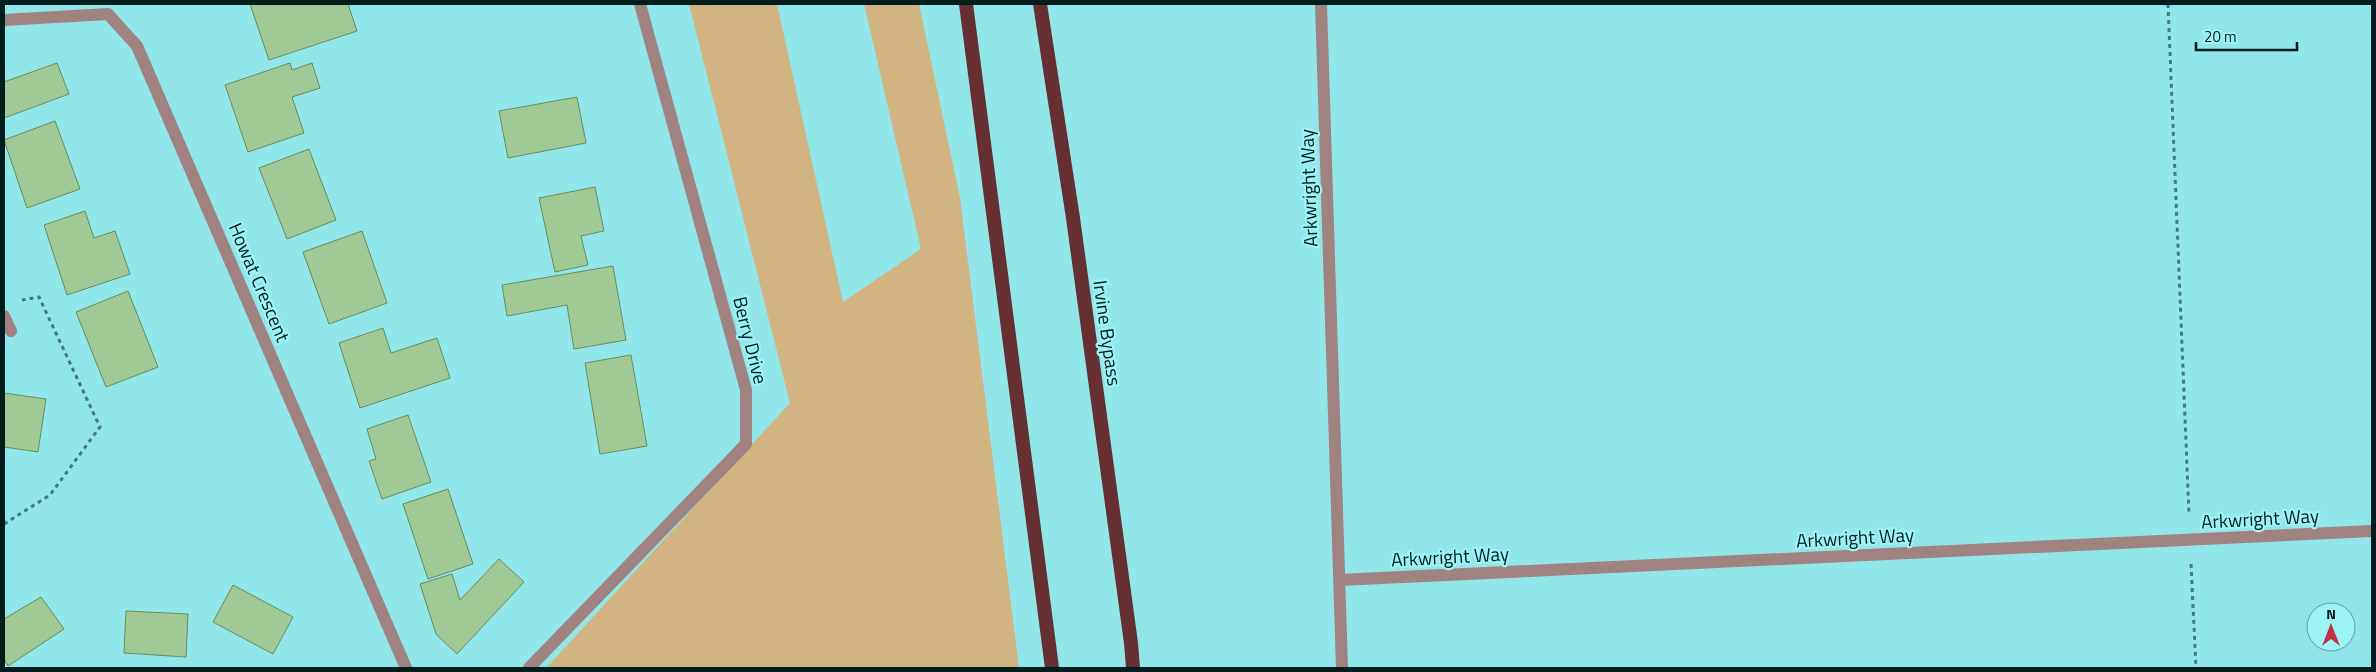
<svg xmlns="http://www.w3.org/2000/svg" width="2376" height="672" viewBox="0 0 2376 672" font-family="'Titillium Web',sans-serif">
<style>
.green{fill:#d2b382}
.building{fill:#a0c995;stroke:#668c5c}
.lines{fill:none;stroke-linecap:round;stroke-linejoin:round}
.path{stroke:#44797c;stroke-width:3;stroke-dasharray:4 4;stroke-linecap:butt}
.minor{stroke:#a08281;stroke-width:12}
.trunk{stroke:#663032;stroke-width:14}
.labels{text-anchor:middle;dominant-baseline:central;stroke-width:4.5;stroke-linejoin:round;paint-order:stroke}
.street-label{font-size:19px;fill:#021d1e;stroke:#9ef3f7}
</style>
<rect width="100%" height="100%" fill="#91e6ea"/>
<path class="green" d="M689 4H777L843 302 921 249 864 4H919L960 198 1019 668H546L790 403Z"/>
<path class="building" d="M250 4H348L357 31 269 60Z
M57 63 69 94 4 118V82Z
M290 63 292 70 312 63 320 88 292 97 304 133 248 152 225 85Z
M577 97 586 143 508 158 499 111Z
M55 121 80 189 27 208 4 140Z
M309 149 336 220 287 239 259 168Z
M595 187 604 231 581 236 588 265 555 272 539 198Z
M85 211 94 238 115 231 130 274 67 295 44 225Z
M362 231 387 303 329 324 303 252Z
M613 266 626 340 574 349 567 305 507 316 502 285Z
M128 291 158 367 106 387 76 312Z
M383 328 391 353 437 338 450 378 360 408 339 343Z
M631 355 647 446 600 454 585 363Z
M4 393 46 399 38 452 4 447Z
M408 415 431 482 382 499 369 461 376 459 367 429Z
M448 489 473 564 428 579 403 504Z
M499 559 524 582 457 654 436 634 420 584 452 574 460 600Z
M233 585 293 617 273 654 213 622Z
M41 597 64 629 8 666 4 659V619Z
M126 611 188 614 186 657 124 653Z"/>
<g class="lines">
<path class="path" d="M2168 4 2189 515
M4 524 50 495 100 427 39 297 22 300
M2191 564 2196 668"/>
<path class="minor" d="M1321 4 1342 668
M4 20 108 14 137 46 406 668
M4 316 11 331
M1339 580 2372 531
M529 668 746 444V390L640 4"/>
<path class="trunk" d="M966 4 1052 668
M1040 4 1073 218 1131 643 1133 668"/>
</g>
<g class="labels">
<g class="street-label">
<text transform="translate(1308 188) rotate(-92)">Arkwright Way</text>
<text transform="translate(260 282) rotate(67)">Howat Crescent</text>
<text transform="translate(1108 333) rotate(82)">Irvine Bypass</text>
<text transform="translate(751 340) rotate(76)">Berry Drive</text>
<text transform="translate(2260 518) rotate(-3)">Arkwright Way</text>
<text transform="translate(1855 537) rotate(-3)">Arkwright Way</text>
<text transform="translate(1450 556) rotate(-3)">Arkwright Way</text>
</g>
</g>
<rect width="2376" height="672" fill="none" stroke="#021d1e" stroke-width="10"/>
<g transform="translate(2331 627)"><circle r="24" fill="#9ef3f7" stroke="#609da0"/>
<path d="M0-4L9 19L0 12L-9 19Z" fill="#c03042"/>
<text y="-8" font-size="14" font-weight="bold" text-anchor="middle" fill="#021d1e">N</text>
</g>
<path d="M2196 42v8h101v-8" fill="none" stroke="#021d1e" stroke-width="2.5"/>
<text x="2204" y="42" font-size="15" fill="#021d1e" stroke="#9ef3f7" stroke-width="4" paint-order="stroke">20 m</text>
</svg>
